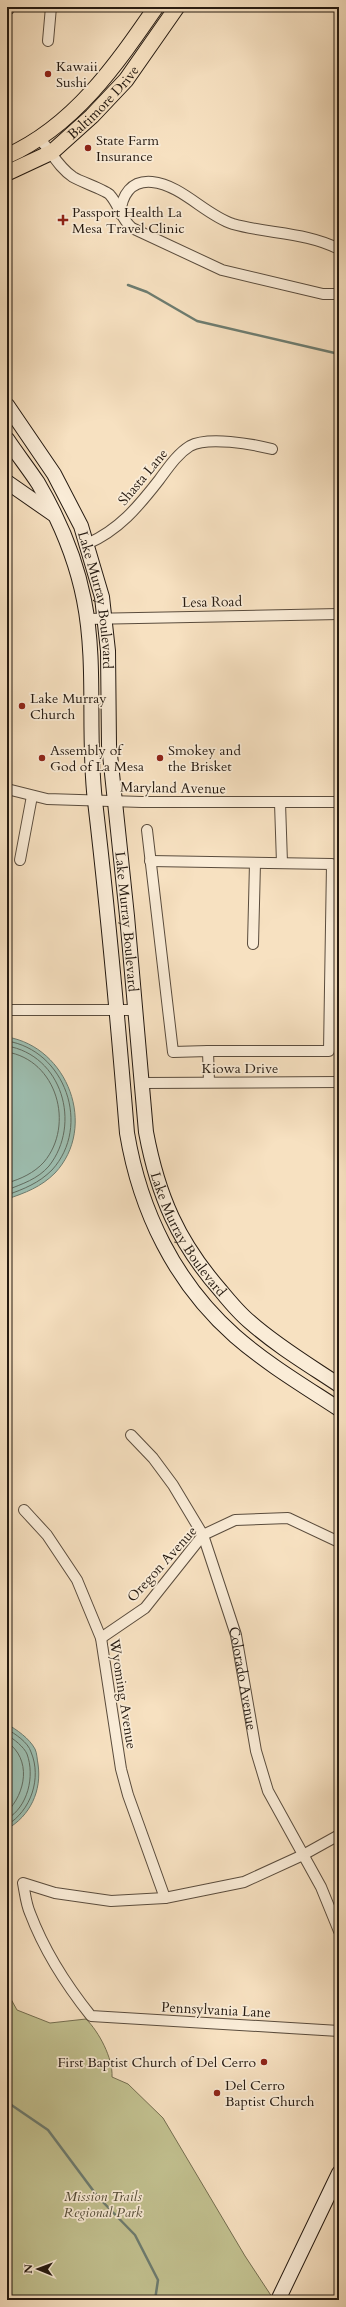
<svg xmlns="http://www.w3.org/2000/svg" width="346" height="2307" viewBox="0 0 346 2307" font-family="Cardo,serif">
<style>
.green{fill:#c2c190;stroke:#746e50}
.water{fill:#9dbeb0;stroke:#6d7c70}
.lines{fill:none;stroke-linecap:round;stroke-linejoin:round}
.shore{stroke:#616c60;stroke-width:1}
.stream{stroke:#6d7c70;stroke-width:2.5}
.street-casing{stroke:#5a4c3d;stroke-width:12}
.secondary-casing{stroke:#251a11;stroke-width:16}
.primary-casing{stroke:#251a11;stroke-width:17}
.street{stroke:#faecd7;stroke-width:10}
.secondary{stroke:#faecd7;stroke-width:14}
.primary{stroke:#f7e1c1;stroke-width:15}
.poi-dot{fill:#8f2418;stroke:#faecd7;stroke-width:1.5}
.labels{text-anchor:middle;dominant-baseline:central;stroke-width:3.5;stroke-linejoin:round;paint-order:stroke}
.poi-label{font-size:14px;fill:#251a11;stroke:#faecd7;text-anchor:start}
.street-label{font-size:14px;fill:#251a11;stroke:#faecd7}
.park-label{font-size:14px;font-style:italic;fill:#544c37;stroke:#faecd7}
</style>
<rect width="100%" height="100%" fill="#f7e1c1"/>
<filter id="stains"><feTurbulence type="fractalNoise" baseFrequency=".005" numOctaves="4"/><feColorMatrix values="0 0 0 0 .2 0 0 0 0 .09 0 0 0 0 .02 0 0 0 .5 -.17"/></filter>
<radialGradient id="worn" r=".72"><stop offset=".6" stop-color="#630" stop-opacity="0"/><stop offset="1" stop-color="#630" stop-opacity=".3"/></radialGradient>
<path class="green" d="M7 1992 17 2010 50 2023 86 2019C99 2032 113 2058 112 2077L128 2084 163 2118 245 2256 274 2300H7Z"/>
<path class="water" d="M7 1037C68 1047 98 1127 55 1173 41 1187 25 1193 7 1199Z
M7 1724C17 1730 29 1738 35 1749 37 1753 37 1759 38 1764 42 1791 30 1816 7 1829Z"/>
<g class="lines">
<path class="shore" d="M7 1041C65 1050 92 1126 52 1170 39 1183 24 1189 7 1195
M7 1046C62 1055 82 1124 49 1166 38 1179 22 1184 7 1190
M7 1052C57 1060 75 1125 44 1162 34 1173 21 1179 7 1183
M7 1729C15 1734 28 1742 31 1752 42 1778 31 1811 7 1825
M7 1735C14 1739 24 1747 27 1754 35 1776 28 1807 7 1819
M7 1742C32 1759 26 1793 7 1812"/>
<path class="stream" d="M128 285 147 292 197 321 339 354
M7 2102 48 2130 98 2197 135 2235 158 2280 155 2300"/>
<defs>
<g id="street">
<path d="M7 9H9"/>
<path d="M48 41 51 7"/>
<path d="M39 138C51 151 58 167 73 177 81 182 106 190 110 195 119 205 121 219 132 228L222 270 323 294H339"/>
<path d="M120 214C122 195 131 180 152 182 182 185 205 215 233 224 268 234 306 232 339 249"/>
<path d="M87 544C119 530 138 507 159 480 168 468 177 454 190 446 208 436 252 444 272 449"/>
<path d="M86 619 339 614"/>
<path d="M7 789 47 799 142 802H339"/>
<path d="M280 803 282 863"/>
<path d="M147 830 173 1052 208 1051 209 1082"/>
<path d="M20 860 32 796"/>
<path d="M150 861 332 864 329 1051H208"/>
<path d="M253 944 255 863"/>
<path d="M7 1010H136"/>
<path d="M142 1083 339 1082"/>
<path id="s1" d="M131 1435 153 1458 173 1485 203 1535 236 1635 256 1751 268 1791 321 1887 339 1931"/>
<path d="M24 1510 47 1535 77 1580 101 1638 121 1769 128 1795 165 1898"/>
<path d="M101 1638 145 1608 203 1535 235 1520 288 1518 339 1542"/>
<path d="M339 1835 303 1855 244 1882 165 1898 111 1901 55 1893 23 1883C25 1893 26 1904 30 1913 44 1950 67 1986 91 2016L339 2031"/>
</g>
<g id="secondary">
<path id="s2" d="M7 405 54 474 81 526 102 597 108 651 109 745 127 916 146 1132C158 1196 178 1242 221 1291 230 1302 239 1313 250 1322 277 1346 309 1365 339 1385"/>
<path d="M7 439C17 454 28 468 38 483 59 519 76 559 84 600 97 665 87 734 95 801 108 911 118 1022 127 1133 140 1211 175 1283 235 1336 267 1364 304 1386 339 1409"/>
<path d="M7 482 53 514"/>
<path d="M280 2300 279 2298 339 2173"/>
</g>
<g id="primary">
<path d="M7 156C74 126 116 65 156 7"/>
<path id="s3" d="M7 173 52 152 92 116 126 80 177 7"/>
</g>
</defs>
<use href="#street" class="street-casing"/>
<use href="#secondary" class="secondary-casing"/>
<use href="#primary" class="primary-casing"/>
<use href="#street" class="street"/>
<use href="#secondary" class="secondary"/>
<use href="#primary" class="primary"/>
</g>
<g class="poi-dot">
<circle cx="48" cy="74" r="4"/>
<circle cx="88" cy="148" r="4"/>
<path d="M61 214h4v4h4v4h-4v4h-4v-4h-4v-4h4z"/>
<circle cx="22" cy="706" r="4"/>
<circle cx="42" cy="758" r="4"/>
<circle cx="160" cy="758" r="4"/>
<circle cx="264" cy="2062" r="4"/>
<circle cx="217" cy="2093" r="4"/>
</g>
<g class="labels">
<g class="poi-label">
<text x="56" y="66">Kawaii<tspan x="56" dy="16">Sushi</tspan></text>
<text x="96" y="140">State Farm<tspan x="96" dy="16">Insurance</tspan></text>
<text x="72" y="212">Passport Health La<tspan x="72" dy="16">Mesa Travel Clinic</tspan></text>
<text x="30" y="698">Lake Murray<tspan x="30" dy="16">Church</tspan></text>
<text x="50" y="750">Assembly of<tspan x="50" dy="16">God of La Mesa</tspan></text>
<text x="168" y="750">Smokey and<tspan x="168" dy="16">the Brisket</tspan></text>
<text x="256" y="2062" text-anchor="end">First Baptist Church of Del Cerro</text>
<text x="225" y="2085">Del Cerro<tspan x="225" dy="16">Baptist Church</tspan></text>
</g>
<g class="street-label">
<text stroke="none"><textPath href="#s3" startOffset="121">Baltimore Drive</textPath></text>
<text transform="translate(143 477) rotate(-50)">Shasta Lane</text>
<text stroke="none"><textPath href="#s2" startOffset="218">Lake Murray Boulevard</textPath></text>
<text transform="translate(212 602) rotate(-1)">Lesa Road</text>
<text transform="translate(173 788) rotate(1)">Maryland Avenue</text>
<text stroke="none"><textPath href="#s2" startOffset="542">Lake Murray Boulevard</textPath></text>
<text x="240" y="1068">Kiowa Drive</text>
<text stroke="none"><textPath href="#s2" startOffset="865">Lake Murray Boulevard</textPath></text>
<text transform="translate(162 1564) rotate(-48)">Oregon Avenue</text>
<text stroke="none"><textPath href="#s1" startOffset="273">Colorado Avenue</textPath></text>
<text transform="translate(123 1694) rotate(81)">Wyoming Avenue</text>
<text transform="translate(216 2010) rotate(3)">Pennsylvania Lane</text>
</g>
<g class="park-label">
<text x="103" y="2196">Mission Trails<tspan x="103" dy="16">Regional Park</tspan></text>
</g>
</g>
<rect width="346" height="2307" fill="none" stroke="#f7e1c1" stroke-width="24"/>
<rect x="8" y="8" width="330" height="2291" fill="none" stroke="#251a11" stroke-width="2"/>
<rect x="12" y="12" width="322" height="2283" fill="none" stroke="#251a11"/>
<g transform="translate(38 2269) rotate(271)" stroke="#faecd7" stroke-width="3" paint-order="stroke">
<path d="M0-3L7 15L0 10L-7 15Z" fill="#251a11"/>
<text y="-6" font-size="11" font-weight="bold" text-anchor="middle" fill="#251a11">N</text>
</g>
<rect width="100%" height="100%" filter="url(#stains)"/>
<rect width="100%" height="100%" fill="url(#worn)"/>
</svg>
